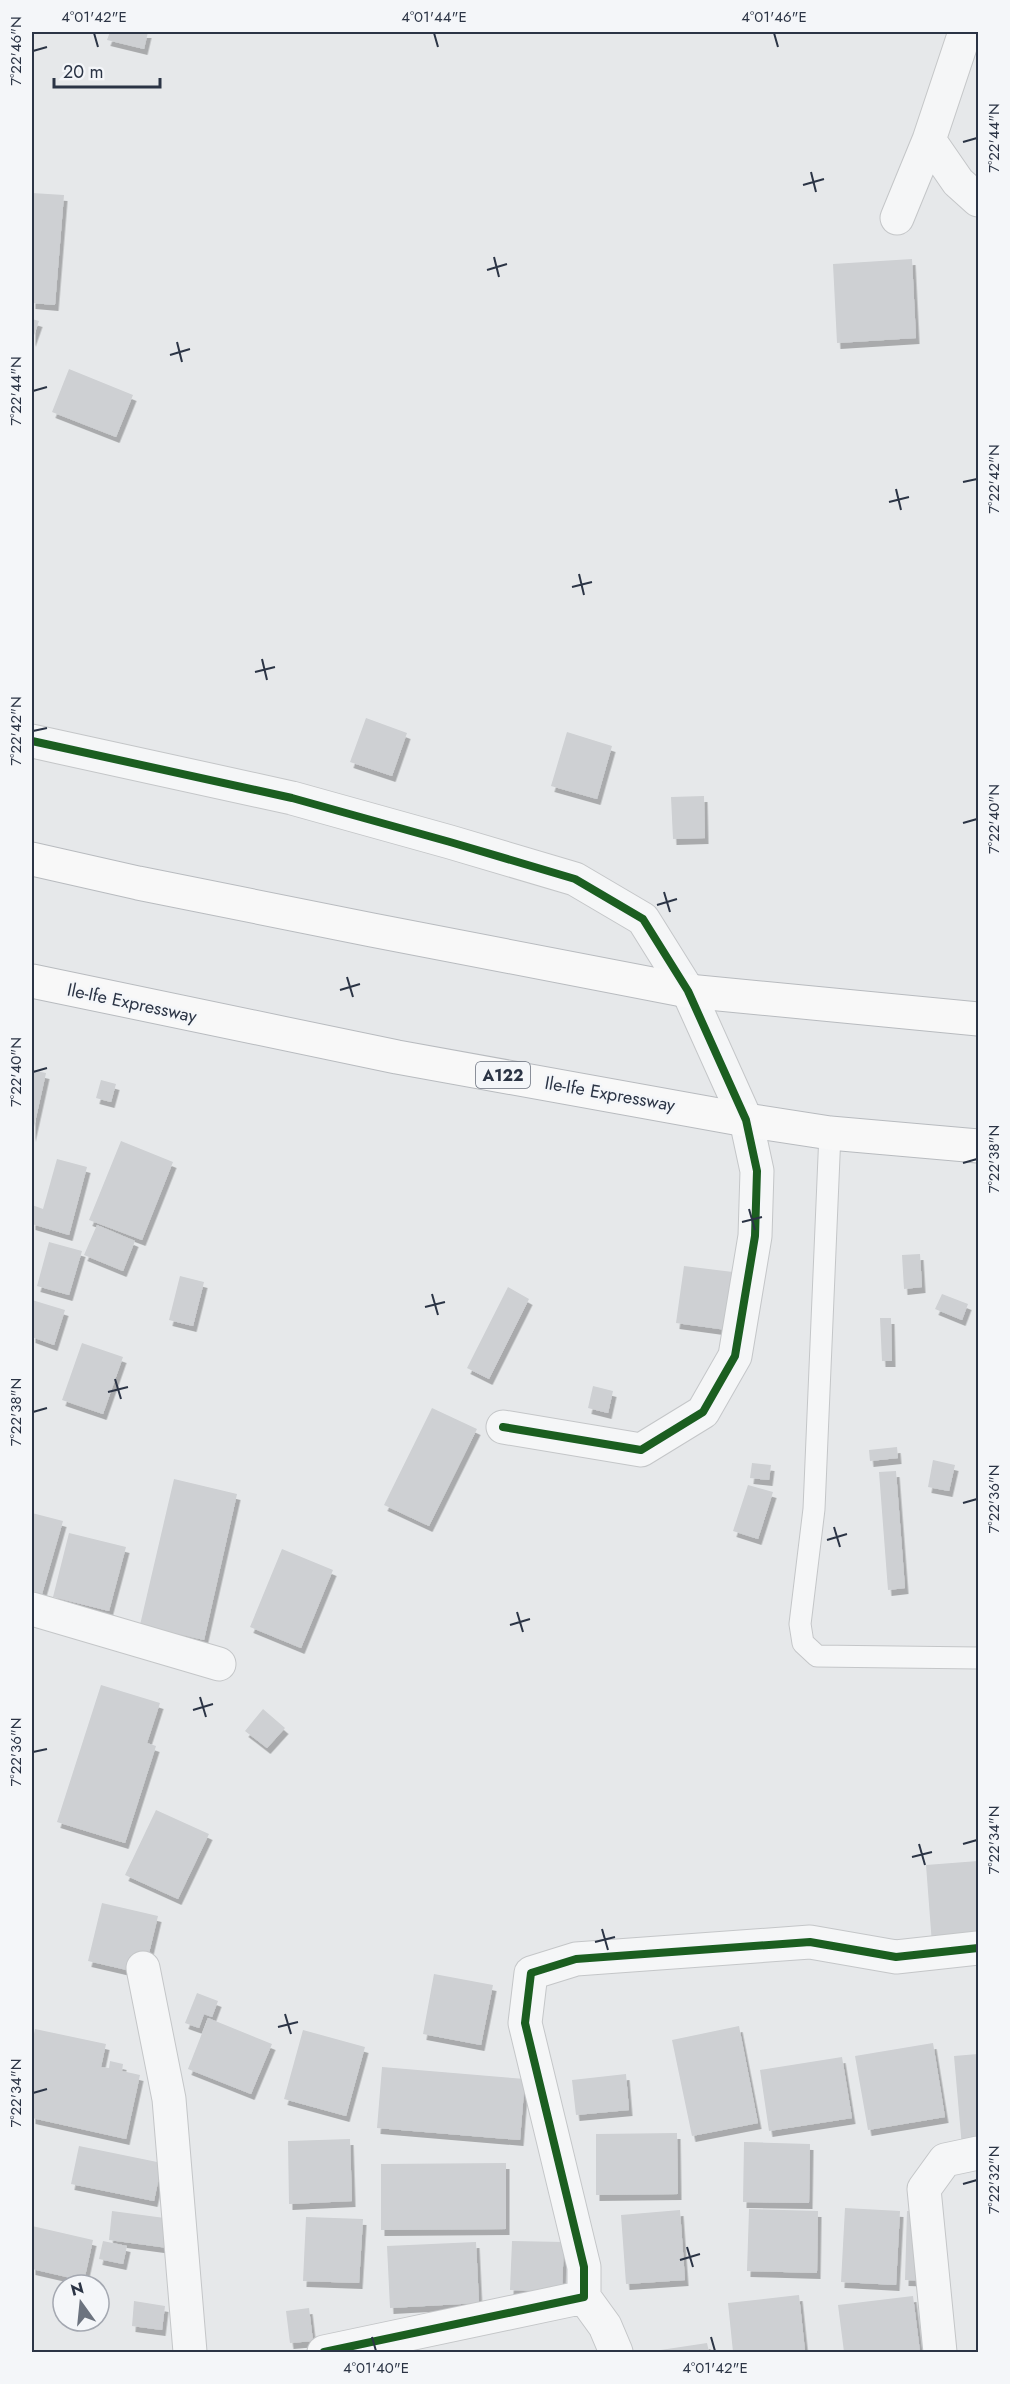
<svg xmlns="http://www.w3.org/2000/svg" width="1010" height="2384" viewBox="0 0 1010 2384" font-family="Jost,sans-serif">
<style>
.building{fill:#ced0d3;filter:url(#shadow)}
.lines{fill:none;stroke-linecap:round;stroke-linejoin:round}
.service-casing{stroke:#c4c6c8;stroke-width:23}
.minor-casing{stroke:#c4c6c8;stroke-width:35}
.trunk-casing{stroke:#b8bbbf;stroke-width:35}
.service{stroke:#f5f6f7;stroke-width:21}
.minor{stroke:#f5f6f7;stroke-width:33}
.trunk{stroke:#f8f8f8;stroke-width:33}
.cycleway-casing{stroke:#f4f6f9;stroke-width:11}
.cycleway{stroke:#1b5e20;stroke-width:8}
.ticks{fill:none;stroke:#2b3445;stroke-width:2}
.labels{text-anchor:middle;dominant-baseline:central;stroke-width:5;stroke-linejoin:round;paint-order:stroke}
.shield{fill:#f4f6f9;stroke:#676e7b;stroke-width:1.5}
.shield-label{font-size:16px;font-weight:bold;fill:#2b3445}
.street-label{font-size:18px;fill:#2b3445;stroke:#f4f6f9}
.neatline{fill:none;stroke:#2b3445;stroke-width:2}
.ticks-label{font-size:15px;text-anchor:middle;fill:#2b3445}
</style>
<defs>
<filter id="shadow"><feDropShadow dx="3.5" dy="6" stdDeviation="0" flood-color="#0004"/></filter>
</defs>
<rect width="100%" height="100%" fill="#e6e8ea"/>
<path class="building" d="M110 32H148L144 49 107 40Z
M32 193 64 195 55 305 32 303Z
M912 259 916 338 837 343 833 264Z
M32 319 39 321 32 341Z
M69 369 133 395 116 437 52 412Z
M366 718 407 733 392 776 350 762Z
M567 732 612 746 597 799 551 786Z
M704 796 705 838 673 839 671 797Z
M32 1070 46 1073 32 1136Z
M101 1080 116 1084 111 1102 96 1098Z
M121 1141 173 1162 142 1240 89 1220Z
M57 1159 87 1167 69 1235 32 1224V1205L43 1209Z
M97 1225 135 1241 123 1271 84 1255Z
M49 1242 82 1251 69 1295 37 1286Z
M920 1254 922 1287 904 1289 902 1255Z
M684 1266 741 1273 734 1331 676 1323Z
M180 1276 204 1282 193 1326 169 1320Z
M508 1287 529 1299 489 1379 467 1368Z
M942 1294 968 1304 962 1320 935 1309Z
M32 1300 65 1310 54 1345 32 1337Z
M880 1318H891L892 1361H882Z
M82 1343 123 1357 103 1414 62 1400Z
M593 1386 613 1391 608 1413 588 1408Z
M432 1408 477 1429 429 1526 384 1505Z
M897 1447 898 1458 870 1461 869 1450Z
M933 1460 955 1465 949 1491 928 1487Z
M752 1463 771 1465 769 1480 750 1478Z
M896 1471 905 1588 888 1590 879 1472Z
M174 1479 237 1494 204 1640 140 1625Z
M748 1485 773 1492 758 1539 733 1531Z
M32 1513 63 1521 42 1594 32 1591Z
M69 1533 126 1547 109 1611 53 1597Z
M282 1549 333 1570 301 1648 250 1627Z
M101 1685 160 1703 147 1743 156 1746 125 1843 57 1822Z
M263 1709 285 1728 267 1748 245 1731Z
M156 1810 209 1834 178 1899 125 1875Z
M978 1861V1940L932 1944 926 1865Z
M102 1903 158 1916 144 1974 88 1961Z
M434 1974 493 1985 481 2045 423 2034Z
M197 1993 218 2001 212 2017 204 2014 199 2028 185 2023Z
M208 2018 272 2044 251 2094 188 2069Z
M739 2026 758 2123 692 2136 672 2040Z
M35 2029 106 2044 101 2067 109 2068 110 2061 123 2064 122 2071 140 2075 126 2139 32 2118V2044Z
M303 2030 365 2047 346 2116 284 2099Z
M933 2043 945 2117 868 2130 855 2056Z
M978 2054V2146L962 2147 954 2056Z
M842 2057 852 2118 769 2131 760 2070Z
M382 2067 525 2079 520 2140 377 2128Z
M626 2074 629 2110 576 2115 572 2080Z
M677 2133 678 2194 596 2195V2134Z
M350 2139 352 2201 289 2204 288 2141Z
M744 2142 810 2144 809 2203 743 2202Z
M79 2146 162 2163 154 2201 71 2184Z
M506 2163V2229L381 2230V2164Z
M845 2208 900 2211 896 2285 841 2282Z
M749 2209 818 2211 817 2273 747 2271Z
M680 2210 685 2280 626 2284 621 2215Z
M112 2211 172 2219 168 2248 109 2240Z
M907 2211 936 2212 934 2281 905 2280Z
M306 2217 363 2219 359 2283 303 2281Z
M32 2226 93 2240 84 2281 32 2269Z
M103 2241 127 2246 123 2264 99 2259Z
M512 2241 564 2242 562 2292 510 2290Z
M476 2242 479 2303 390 2308 387 2246Z
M799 2295 805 2351 733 2352 728 2303Z
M913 2296 920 2352H844L838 2305Z
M134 2301 165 2306 162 2330 132 2326Z
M309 2308 313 2341 290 2343 286 2311Z
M707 2343 709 2352H655L654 2351Z"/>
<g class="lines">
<defs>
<path id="service" d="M830 1133 814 1509 800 1624 803 1643 817 1656 978 1658"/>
<path id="minor" d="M929 140 958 182 978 200
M897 218 929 140 965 32
M32 741 292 798 450 842 575 879 643 919 688 991 746 1120 757 1171 755 1236 735 1356 703 1412 641 1450 503 1427
M32 1609 219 1664
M143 1968 169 2099 190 2352
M584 2297 605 2326 616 2352
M324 2352 584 2297V2267L525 2023 531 1973 576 1959 810 1942 896 1957 978 1948
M940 2352 924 2189 945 2160 978 2153"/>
<path id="trunk" d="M32 859 138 883 372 930 688 991 978 1019
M32 981 397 1057 746 1120 830 1133 978 1146"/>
</defs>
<use href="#service" class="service-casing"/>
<use href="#minor" class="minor-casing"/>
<use href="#trunk" class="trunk-casing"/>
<use href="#service" class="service"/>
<use href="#minor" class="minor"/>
<use href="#trunk" class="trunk"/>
<defs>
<path id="cycleway" d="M32 741 292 798 450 842 575 879 643 919 688 991 746 1120 757 1171 755 1236 735 1356 703 1412 641 1450 503 1427
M324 2352 584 2297V2267L525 2023 531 1973 576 1959 810 1942 896 1957 978 1948"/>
</defs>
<use href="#cycleway" class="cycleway-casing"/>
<use href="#cycleway" class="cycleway"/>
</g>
<path class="ticks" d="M94 33 98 47M434 33 438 47M774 33 778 47M33 51 47 47M963 142 977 138M811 172 816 192M803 185 824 179M494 257 499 277M487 270 507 264M177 342 182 362M170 355 190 349M33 391 47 387M963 482 977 479M896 489 901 510M889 502 909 497M579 574 584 595M572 587 592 582M262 659 267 680M255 672 275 667M33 731 47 728M963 823 977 819M664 892 670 912M657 905 677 899M347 977 353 997M340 990 360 984M33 1072 47 1068M963 1163 977 1159M749 1209 755 1230M742 1222 762 1217M432 1294 438 1315M425 1307 445 1302M115 1379 121 1399M108 1392 128 1387M33 1412 47 1408M963 1503 977 1499M834 1527 840 1547M827 1540 847 1534M517 1612 523 1632M510 1625 530 1619M200 1697 206 1717M193 1710 213 1704M33 1752 47 1749M919 1844 925 1865M963 1844 977 1840M912 1857 932 1852M602 1929 608 1950M595 1942 615 1937M285 2014 291 2034M278 2027 298 2022M33 2093 47 2089M963 2184 977 2180M687 2247 693 2267M680 2260 700 2254M372 2337 376 2351M711 2337 715 2351"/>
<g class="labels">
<rect class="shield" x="476" y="1062" width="54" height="26" rx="4.5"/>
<g class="shield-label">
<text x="503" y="1075">A122</text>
</g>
<g class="street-label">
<text transform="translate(132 1003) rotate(12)">Ile-Ife Expressway</text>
<text transform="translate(610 1094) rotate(10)">Ile-Ife Expressway</text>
</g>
</g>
<rect width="1010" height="2384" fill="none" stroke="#f4f6f9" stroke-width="66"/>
<g transform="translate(81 2303) rotate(345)"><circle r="28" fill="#f4f6f9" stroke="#a4a8b1" stroke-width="1.5"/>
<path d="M0-4.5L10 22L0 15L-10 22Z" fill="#6c737f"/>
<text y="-9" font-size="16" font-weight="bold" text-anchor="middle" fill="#2b3445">N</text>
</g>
<path d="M54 78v9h106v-9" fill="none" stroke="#2b3445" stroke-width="3"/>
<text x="63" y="78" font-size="18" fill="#2b3445" stroke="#f4f6f9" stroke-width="4.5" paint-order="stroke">20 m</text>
<rect x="33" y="33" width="944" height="2318" class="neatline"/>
<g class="ticks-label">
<text x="94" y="22">4°01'42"E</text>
<text x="434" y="22">4°01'44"E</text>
<text x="774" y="22">4°01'46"E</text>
<text transform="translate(16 51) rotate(-90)" y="5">7°22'46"N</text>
<text transform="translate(994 138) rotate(-90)" y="5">7°22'44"N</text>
<text transform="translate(16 391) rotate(-90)" y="5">7°22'44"N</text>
<text transform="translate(994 479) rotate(-90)" y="5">7°22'42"N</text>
<text transform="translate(16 731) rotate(-90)" y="5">7°22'42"N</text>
<text transform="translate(994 819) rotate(-90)" y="5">7°22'40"N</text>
<text transform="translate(16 1072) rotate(-90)" y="5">7°22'40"N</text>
<text transform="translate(994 1159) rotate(-90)" y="5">7°22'38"N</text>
<text transform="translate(16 1412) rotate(-90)" y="5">7°22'38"N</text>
<text transform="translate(994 1499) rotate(-90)" y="5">7°22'36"N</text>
<text transform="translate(16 1752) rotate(-90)" y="5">7°22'36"N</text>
<text transform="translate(994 1840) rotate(-90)" y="5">7°22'34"N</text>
<text transform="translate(16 2093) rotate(-90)" y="5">7°22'34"N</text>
<text transform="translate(994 2180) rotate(-90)" y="5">7°22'32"N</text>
<text x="376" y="2373">4°01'40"E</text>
<text x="715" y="2373">4°01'42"E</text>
</g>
</svg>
